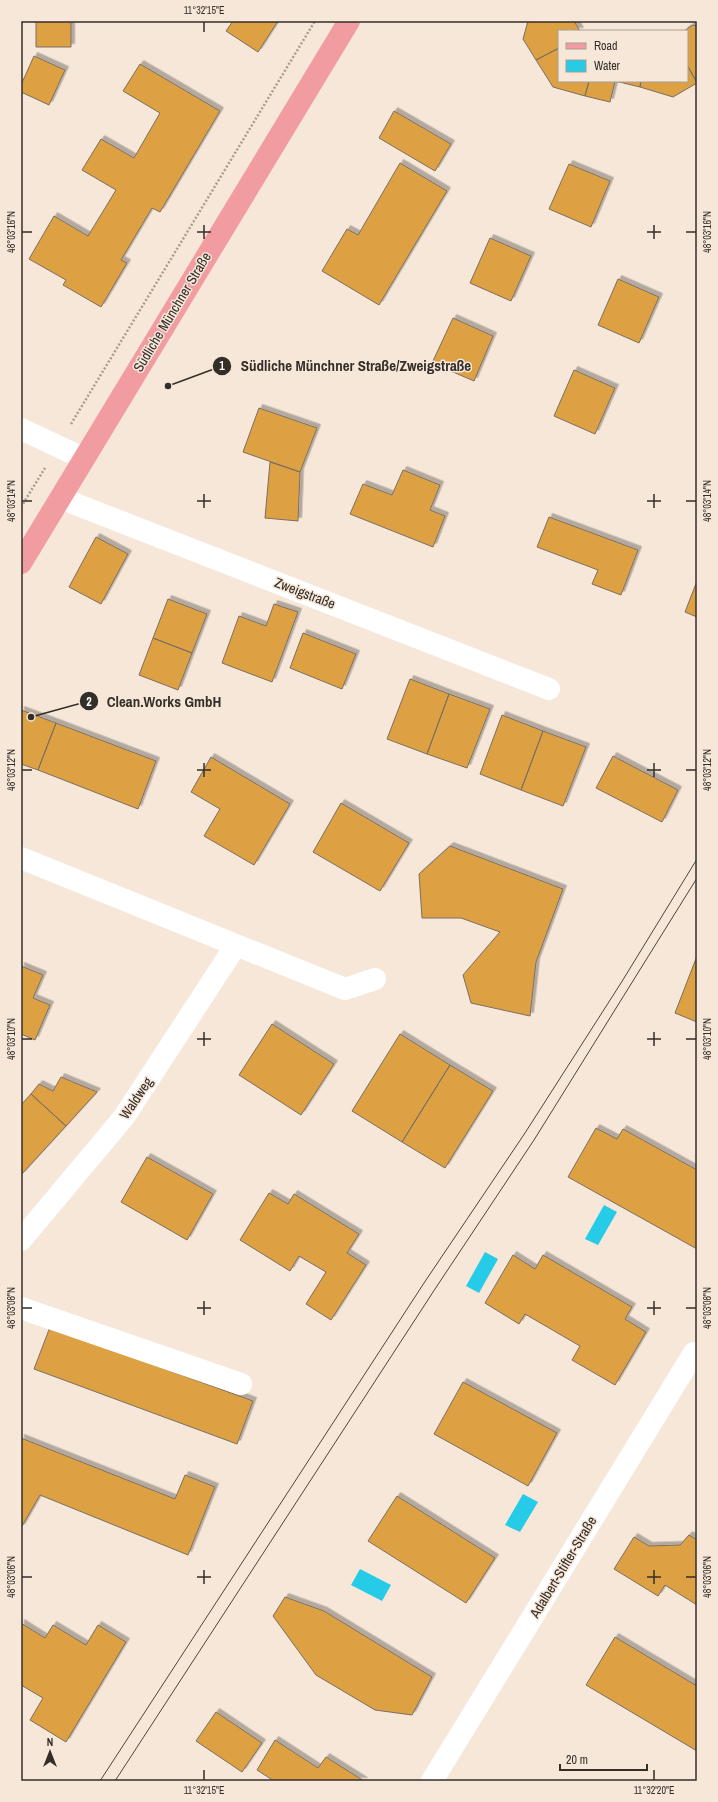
<svg xmlns="http://www.w3.org/2000/svg" width="718" height="1802" viewBox="0 0 718 1802" font-family="'Archivo Narrow',sans-serif">
<style>
.water{fill:#26cbe7}
.building{fill:#dda043;stroke:#7a6f61;filter:url(#shadow)}
.lines{fill:none;stroke-linecap:round;stroke-linejoin:round}
.path{stroke:#a89c92;stroke-width:2.5;stroke-dasharray:2 2;stroke-linecap:butt}
.minor{stroke:#fff;stroke-width:22}
.major{stroke:#f19ca0;stroke-width:22}
.tram{stroke:#4c453f;stroke-width:1}
.ticks{fill:none;stroke:#342e29;stroke-width:1.5}
.labels{text-anchor:middle;dominant-baseline:central;stroke-width:3;stroke-linejoin:round;paint-order:stroke}
.street-label{font-size:14px;fill:#342e29;stroke:#f6e7d9}
.leader{fill:none;stroke:#342e29;stroke-width:1.5}
.callout-dot{fill:#342e29;stroke:#f6e7d9;stroke-width:1.5}
.mark-label{font-size:12px;text-anchor:middle;font-weight:bold;fill:#fff}
.callout-label{font-size:15px;text-anchor:middle;font-weight:bold;fill:#342e29;stroke:#f6e7d9;stroke-width:3;stroke-linejoin:round;paint-order:stroke}
.neatline{fill:none;stroke:#342e29;stroke-width:1.5}
.ticks-label{font-size:10px;text-anchor:middle;fill:#342e29}
</style>
<defs>
<filter id="shadow"><feDropShadow dx="3.5" dy="-3.5" stdDeviation="0" flood-color="#0004"/></filter>
</defs>
<rect width="100%" height="100%" fill="#f6e7d9"/>
<path class="water" d="M604 1205 617 1212 598 1245 585 1239Z
M485 1252 498 1259 479 1293 466 1286Z
M523 1494 538 1502 520 1532 505 1525Z
M360 1569 391 1585 382 1601 351 1585Z"/>
<path class="building" d="M36 21H71V47H36Z
M233 21H278L258 52 226 31Z
M528 21H574L580 31H559V48L536 60 523 39Z
M693 25 697 26V82L687 65V31H684Z
M559 48V81H589L585 96 553 87 536 60Z
M34 56 65 70 49 105 21 92V85Z
M140 64 220 111 160 212 152 208 121 260 127 263 101 307 63 285 66 280 29 259 54 216 88 236 116 190 82 170 101 139 134 158 160 113 123 91Z
M687 65 697 83 673 97 640 87 641 81H687Z
M589 81H615L610 102 585 96Z
M615 81H641L640 87Z
M394 111 451 144 435 171 379 138Z
M400 163 447 191 379 305 322 271 347 229 358 235Z
M569 164 610 181 591 227 549 209Z
M490 238 531 256 511 301 470 283Z
M618 279 659 297 639 343 598 325Z
M453 318 493 336 474 381 432 363Z
M574 370 615 388 595 434 554 416Z
M259 408 317 428 300 472 243 452Z
M270 462 300 472 298 521 265 518Z
M403 470 440 485 430 510 445 516 433 547 350 514 363 484 392 495Z
M549 517 638 550 621 595 592 584 598 570 537 547Z
M96 537 128 554 101 604 69 587Z
M697 581V617L685 612Z
M168 599 207 614 192 653 153 638Z
M274 604 298 612 272 682 222 663 239 616 266 626Z
M303 633 356 654 342 689 290 668Z
M153 638 192 653 178 690 139 675Z
M410 679 449 694 427 754 387 739Z
M449 694 490 709 467 768 427 754Z
M21 710 56 723 38 770 21 764Z
M502 715 543 731 521 790 480 774Z
M56 723 156 761 138 809 38 770Z
M543 731 586 747 563 806 521 790Z
M613 756 678 790 662 822 596 788Z
M211 757 290 804 254 865 204 836 220 809 191 792Z
M341 803 409 843 380 891 313 852Z
M450 846 563 889 536 962 530 1016 471 1003 463 975 500 932 461 918H422L419 874Z
M697 956V1022L675 1013Z
M21 966 43 975 33 998 50 1005 35 1040 21 1034Z
M272 1024 334 1064 301 1115 239 1075Z
M400 1034 450 1065 402 1142 352 1111Z
M450 1065 493 1091 445 1168 402 1142Z
M61 1077 97 1092 66 1126 31 1094 39 1084 53 1091Z
M31 1094 66 1126 21 1175V1105Z
M596 1128 617 1139 623 1129 697 1170V1249L568 1177Z
M147 1157 213 1194 187 1240 121 1202Z
M269 1193 288 1204 294 1194 359 1234 347 1253 366 1265 331 1320 306 1304 326 1272 299 1256 290 1271 240 1240Z
M513 1255 535 1269 543 1255 632 1307 625 1319 646 1332 615 1385 572 1360 580 1346 525 1314 519 1324 485 1303Z
M50 1327 253 1401 237 1444 34 1369Z
M463 1382 557 1433 528 1486 434 1434Z
M21 1438 175 1499 185 1475 215 1487 188 1555 40 1495 21 1528Z
M397 1496 495 1558 466 1603 368 1541Z
M689 1535 697 1540V1605L665 1585 658 1596 614 1569 634 1537 649 1546 680 1545Z
M285 1597 324 1611 432 1677 412 1715 375 1710 316 1675 273 1616Z
M21 1623 45 1638 53 1625 86 1645 98 1625 126 1642 66 1742 30 1720 43 1698 21 1685Z
M615 1637 697 1686V1751L586 1685Z
M216 1712 262 1743 242 1772 196 1741Z
M275 1740 318 1768 326 1757 364 1781H274L257 1770Z"/>
<g class="lines">
<path class="path" d="M71 424 315 21
M21 507 45 468"/>
<path class="minor" d="M21 429 83 458
M60 498 549 689
M21 858 345 989 375 979
M21 1240 124 1117 236 945
M21 1308 241 1384
M432 1781 694 1353"/>
<path class="major" d="M21 563 349 21"/>
<path class="tram" d="M100 1781 424 1283 525 1133 621 983 697 859
M115 1781 435 1289 534 1140 697 878"/>
</g>
<path class="ticks" d="M204 22V32M204 225V239M654 225V239M22 232H32M197 232H211M647 232H661M686 232H696M204 494V508M654 494V508M22 501H32M197 501H211M647 501H661M686 501H696M204 763V777M654 763V777M22 770H32M197 770H211M647 770H661M686 770H696M204 1032V1046M654 1032V1046M22 1039H32M197 1039H211M647 1039H661M686 1039H696M204 1301V1315M654 1301V1315M22 1308H32M197 1308H211M647 1308H661M686 1308H696M204 1570V1584M654 1570V1584M22 1577H32M197 1577H211M647 1577H661M686 1577H696M204 1770V1780M654 1770V1780"/>
<g class="labels">
<g class="street-label">
<text transform="translate(172 312) rotate(-59)">Südliche Münchner Straße</text>
<text transform="translate(305 593) rotate(21)">Zweigstraße</text>
<text transform="translate(136 1098) rotate(-56)">Waldweg</text>
<text transform="translate(563 1567) rotate(-59)">Adalbert-Stifter-Straße</text>
</g>
</g>
<path class="leader" d="M168 386L222 366M31 717L89 701"/>
<g class="callout-dot">
<circle cx="168" cy="386" r="4"/>
<circle cx="31" cy="717" r="4"/>
<circle cx="222" cy="366" r="10"/>
<circle cx="89" cy="701" r="10"/>
</g>
<g class="mark-label">
<text x="222" y="370">1</text>
<text x="89" y="706">2</text>
</g>
<g class="callout-label">
<text x="356" y="371">Südliche Münchner Straße/Zweigstraße</text>
<text x="164" y="707">Clean.Works GmbH</text>
</g>
<rect width="718" height="1802" fill="none" stroke="#f6e7d9" stroke-width="44"/>
<rect x="558" y="30" width="130" height="52" fill="#f6e7d9" stroke="#a89d93"/>
<rect x="566" y="43" width="20" height="6" fill="#f19ca0" stroke="#a89d93"/>
<text x="594" y="50" font-size="12" fill="#342e29">Road</text>
<rect x="566" y="60" width="20" height="12" fill="#26cbe7" stroke="#a89d93"/>
<text x="594" y="70" font-size="12" fill="#342e29">Water</text>
<g transform="translate(50 1752)" stroke="#f6e7d9" stroke-width="3" paint-order="stroke">
<path d="M0-3L7 15L0 10L-7 15Z" fill="#342e29"/>
<text y="-6" font-size="11" font-weight="bold" text-anchor="middle" fill="#342e29">N</text>
</g>
<path d="M560 1764v6h87v-6" fill="none" stroke="#342e29" stroke-width="2"/>
<text x="566" y="1764" font-size="12" fill="#342e29" stroke="#f6e7d9" stroke-width="3" paint-order="stroke">20 m</text>
<rect x="22" y="22" width="674" height="1758" class="neatline"/>
<g class="ticks-label">
<text x="204" y="14">11°32'15"E</text>
<text transform="translate(11 232) rotate(-90)" y="4">48°03'16"N</text>
<text transform="translate(707 232) rotate(-90)" y="4">48°03'16"N</text>
<text transform="translate(11 501) rotate(-90)" y="4">48°03'14"N</text>
<text transform="translate(707 501) rotate(-90)" y="4">48°03'14"N</text>
<text transform="translate(11 770) rotate(-90)" y="4">48°03'12"N</text>
<text transform="translate(707 770) rotate(-90)" y="4">48°03'12"N</text>
<text transform="translate(11 1039) rotate(-90)" y="4">48°03'10"N</text>
<text transform="translate(707 1039) rotate(-90)" y="4">48°03'10"N</text>
<text transform="translate(11 1308) rotate(-90)" y="4">48°03'08"N</text>
<text transform="translate(707 1308) rotate(-90)" y="4">48°03'08"N</text>
<text transform="translate(11 1577) rotate(-90)" y="4">48°03'06"N</text>
<text transform="translate(707 1577) rotate(-90)" y="4">48°03'06"N</text>
<text x="204" y="1794">11°32'15"E</text>
<text x="654" y="1794">11°32'20"E</text>
</g>
</svg>
